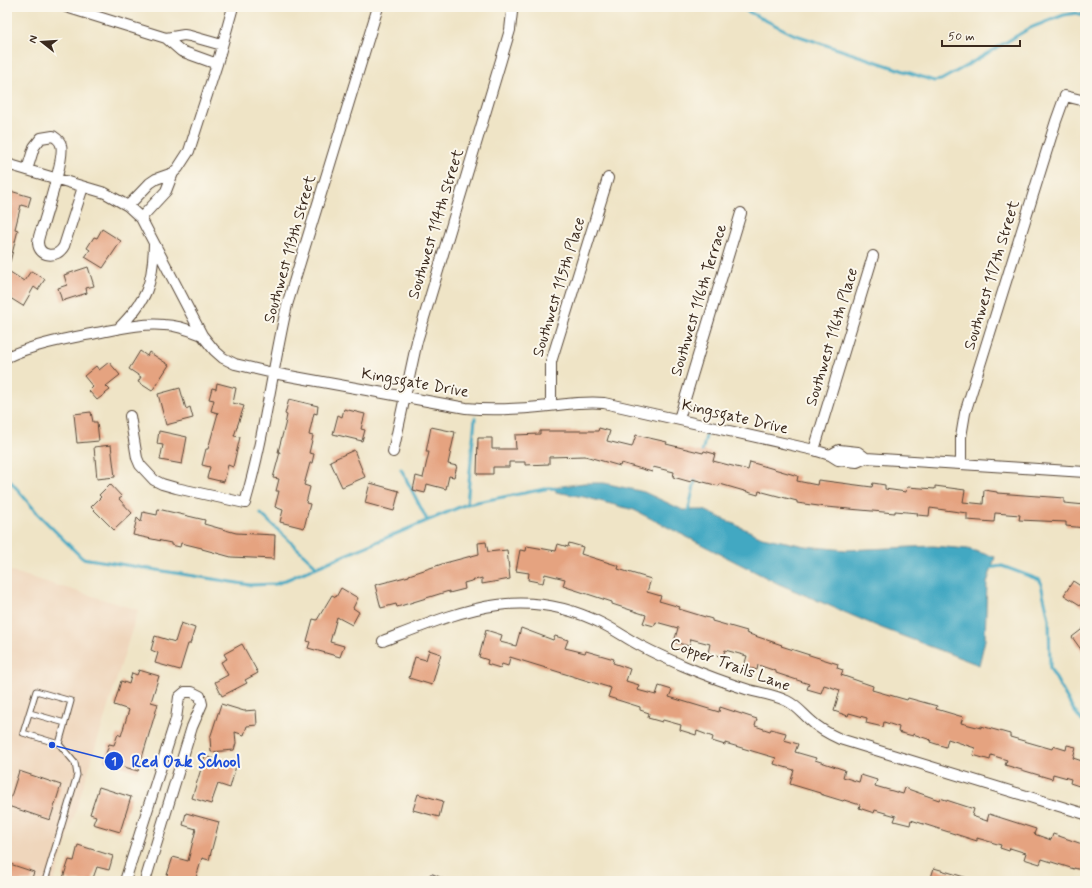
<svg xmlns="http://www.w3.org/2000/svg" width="1092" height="888" viewBox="0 0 1092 888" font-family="Mynerve,sans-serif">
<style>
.built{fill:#efd6bc}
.water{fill:#42a8c2;stroke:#3e6970}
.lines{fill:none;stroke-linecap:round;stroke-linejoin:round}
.stream{stroke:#42a8c2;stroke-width:3}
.building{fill:#e5a380}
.service-casing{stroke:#564637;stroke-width:7}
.minor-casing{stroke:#564637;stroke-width:12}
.service{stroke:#fff;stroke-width:5}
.minor{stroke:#fff;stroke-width:10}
.labels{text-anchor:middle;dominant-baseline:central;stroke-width:4;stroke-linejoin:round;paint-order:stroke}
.street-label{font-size:16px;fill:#3b2a1e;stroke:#fbf7ec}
.leader{fill:none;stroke:#1d4ed8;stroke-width:1.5}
.callout-dot{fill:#1d4ed8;stroke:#fbf7ec;stroke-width:1.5}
.mark-label{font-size:12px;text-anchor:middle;font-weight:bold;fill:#fff}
.callout-label{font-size:17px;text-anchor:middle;font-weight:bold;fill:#1d4ed8;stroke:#fbf7ec;stroke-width:4;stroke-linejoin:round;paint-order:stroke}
</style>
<rect width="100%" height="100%" fill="#fbf7ec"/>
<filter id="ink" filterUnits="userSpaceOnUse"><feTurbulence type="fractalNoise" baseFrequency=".025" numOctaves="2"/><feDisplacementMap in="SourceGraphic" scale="8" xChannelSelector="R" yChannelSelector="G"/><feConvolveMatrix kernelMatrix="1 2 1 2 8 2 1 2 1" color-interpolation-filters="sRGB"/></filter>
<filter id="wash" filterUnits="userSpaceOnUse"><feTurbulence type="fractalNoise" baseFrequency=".012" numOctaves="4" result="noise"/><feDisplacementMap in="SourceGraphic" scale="16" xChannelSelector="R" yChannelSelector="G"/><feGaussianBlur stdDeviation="0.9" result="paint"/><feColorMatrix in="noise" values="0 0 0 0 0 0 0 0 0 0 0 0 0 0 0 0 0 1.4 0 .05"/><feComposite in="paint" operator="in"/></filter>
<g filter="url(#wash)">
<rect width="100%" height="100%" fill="#efe4c6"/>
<path class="built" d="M7 570 138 610 54 881H7Z"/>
<path class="water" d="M584 483H604L644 492 683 510H704L762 537 805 546 846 550 933 546 968 549 995 557 987 583 985 640 979 665 879 627 779 584 634 510 584 497 556 492 555 487Z"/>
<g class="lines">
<path class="stream" d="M739 7 793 34 934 81 941 80 966 66 1030 28 1064 15 1076 13 1085 16
M1082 7 1083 15
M701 456 708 428
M401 469 427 520
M7 477 38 514 82 558 250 585 276 584 467 504 550 488 559 489
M467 504 475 418
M688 512 696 477
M261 514 317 567
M988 568 1002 566 1040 580 1049 619 1050 668 1073 709 1082 721 1085 722"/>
</g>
<g id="blocks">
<path class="building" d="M7 190 31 197 28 207 21 205 15 229 18 230 10 262 7 261Z
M102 229 121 241 103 268 85 257 90 250 87 248 94 237 97 238Z
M88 267 94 286 86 288 87 293 62 301 58 288 67 285 64 275Z
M7 270 24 281 31 271 45 279 38 290 34 287 23 306 7 296Z
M140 351 147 356 149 352 169 365 152 391 138 382 141 377 129 369Z
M109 362 120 375 106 386 110 390 97 400 89 391 93 387 84 376 96 366 99 370Z
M217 383 236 388 233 403 244 406 234 436 240 437 233 467 228 465 224 482 207 478 210 467 202 465 206 449H208L218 413 211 411 214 400 209 399 212 388 216 389Z
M180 388 186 409 190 407 193 418 166 425 158 394Z
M289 399 318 406 317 414 314 413 309 435 313 436 309 453 314 454 312 463H310L304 485 310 487 306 503 310 504 304 528 280 522 283 510 275 507 279 491H276L279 479 273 478 280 452H278L285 425 287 415 285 414Z
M344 409 365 414 361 429 365 430 362 441 333 434 338 415 342 417Z
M91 412 93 422H97L99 441 77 443 74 414Z
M431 427 455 432 448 464 457 466 454 477 449 476 446 489 427 484 425 493 413 490 416 476 423 478 429 452H426Z
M599 428 610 431 607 441 632 447 636 435 667 442 666 444 703 453 704 451 715 454 713 461 748 470 750 462 798 476 797 481 817 485 818 480 872 487 873 483 885 485V489L906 492 907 487 935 489V486L965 490 963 502 983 504 984 490 997 492V493L1064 498V503L1085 505V528L1066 526V522L1019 520 1020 515 995 513 994 522 967 520V513L930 508 929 516 917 515 918 513 895 511V513L826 507 797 503V501L759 491 758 495 720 484 719 486 692 479 691 482 673 477 674 472 653 467 652 472 621 463 620 466 585 456 549 457V464L525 465V462H509V467H493V474H477L478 438H492V449H516L515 435 540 434V431H598Z
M159 431 187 437 182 464 160 460 163 445 157 444Z
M111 445 115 477 97 479 94 447Z
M354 450 365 477 342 487 330 461Z
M370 483 399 491 394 511 365 503Z
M110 484 122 497 119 499 132 513 114 530 91 507 101 497 99 495Z
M158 509 205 520 204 524 236 533 275 535 274 559 231 557 202 549V548L181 543 180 547 171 545V543L133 535 137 518 141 522 143 512 157 515Z
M486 542 488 552 507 550 510 579 482 584V578L464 583 465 589 449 593V591L397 607 396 604 381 608 375 585 409 576V575L445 563 479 554 478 543Z
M569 543 583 547 581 554 619 566 618 569 651 579 647 592 661 596 659 601 680 607 679 609 712 619V621L747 631 746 633 782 645 781 646 838 664 837 668 843 670 841 675 873 686 872 690 907 700 908 698 937 706 936 709 963 717 961 723 981 728V726L1010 734V737L1052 749 1053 746 1066 750 1067 745 1076 747 1073 758 1085 762V788L1070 783 1071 779 1053 774 1052 779 1005 765 1007 760 991 755 990 760 973 755 975 748 948 739 946 747 930 742 931 740 913 734V736L898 732 899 727 884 722 883 727 866 723 867 718 849 713 848 716 834 711 840 690 824 685 821 693 807 689 809 684 776 673V671L758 665 757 670 744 666 747 656 725 650 723 657 708 653 710 644 691 639 689 646 674 642 678 628 656 622 654 626 643 623 646 615 612 604V602L563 586 565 579 545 574 543 583 528 580 529 573 516 571 520 550 526 551 527 546 556 551 558 544 568 547Z
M1073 581 1085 589V608L1064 595Z
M341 588 358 598 353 608 359 612 352 625 337 617 330 642 344 646 340 657 308 648 310 642 307 641 313 619 317 620 332 595 336 597Z
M181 623 195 628 190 644H188L180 670 155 663 158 653 151 650 155 636 175 642Z
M1085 627V655L1072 637Z
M521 628 553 640 555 636 568 640 565 648 585 653 586 651 614 659 613 663 630 669 626 681 639 685 637 690 656 695 659 686 672 690 669 697 719 712 720 707 757 719 755 726 770 731 771 729 786 733 784 740 798 744 795 752 816 758 815 760 845 770 843 777 859 782 861 775 877 780 875 786 903 794 905 788 939 800 940 798 974 809 972 816 987 821 989 814 1036 829 1034 834 1051 840 1053 834 1085 845V871L1074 868V869L1042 859 1040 864 1024 859 1026 853 1010 848 1009 851 1000 848 1001 845 977 838V841L911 820 910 825 894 821 896 816 875 810 874 813 859 808 860 805 844 800 843 801 820 794V793L790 784 794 770 774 764 776 758 725 743V745L712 741 713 737 697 731 696 735 680 730 681 725 663 720 662 722 648 718 649 713 640 710V707L608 697 611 688 510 657 508 666 502 664 500 668 487 664 488 660 479 657 486 630 502 635 500 642 516 646Z
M242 644 258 673 245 680 247 683 222 696 215 682 228 675 221 662 227 659 224 654Z
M429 650 441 654 432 685 409 678 415 657 426 660Z
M139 670 159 676 151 702 158 704 138 771 104 761 109 744 114 745 118 734 121 736 129 710 114 705 121 681 129 684 132 673 137 675Z
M221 704 244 711 256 710 257 725 247 726 244 735 235 732 236 743 234 750 211 752 210 738Z
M205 756 236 766 230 788 218 784 211 804 192 798Z
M19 771 61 785 50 820 8 806Z
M99 787 131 797 120 832 93 824 96 816 90 814Z
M418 794 443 801 439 817 413 810Z
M186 813 219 822 209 860 202 858 195 881H165L173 857 188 861 196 829 183 825Z
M78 845 113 856 109 870 97 867 92 881H73L63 878 69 860 74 861Z
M7 863 34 872 31 881H7Z
M934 868 971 879 970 881H930Z"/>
</g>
</g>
<g filter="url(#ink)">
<use href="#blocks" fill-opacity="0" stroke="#564637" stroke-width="1"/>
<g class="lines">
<defs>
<path id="service" d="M30 713 65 723
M432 877 441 881
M45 881 77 775 75 763 59 744 23 733 36 691 71 701 59 744"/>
<path id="minor" d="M66 7 166 38 181 51 217 64
M166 38 184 35 190 36 222 45
M7 164 105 193 128 206 141 218 202 335 214 350 223 358 235 364 273 373 466 408C494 411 521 409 549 406 568 404 585 401 604 403L814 450 830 455 838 460 857 462 866 458 1085 472
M27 170 34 147 41 138 53 136C56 138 60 140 61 145 65 156 48 208 44 222 42 228 38 236 38 243 39 257 57 259 64 246L83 187
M128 206 150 183 156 179 173 173 178 168 189 151 217 64 233 7
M141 218 166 191 173 173
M118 329C147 300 153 284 154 244
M7 357C35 344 66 339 96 333 118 329 141 323 164 325 177 325 190 330 202 335
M551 406V362L608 178
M130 416 137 458 140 465 154 480 162 484 176 488 245 503C264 439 272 371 287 305L378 7
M679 419 741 213
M814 450 873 256
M393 452 417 341 510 30 512 12 511 7
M830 455 839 450 858 452 866 458
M961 464V437L965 413 1056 121 1065 96 1085 101
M383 641C461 611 522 583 603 624 617 631 629 640 643 647 656 654 670 660 684 666 705 675 727 683 749 690 761 693 775 695 787 701 797 706 802 713 810 720 819 729 829 734 840 739L1085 814
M125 881 176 719 179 697 185 692H192L200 696 202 704 192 727 145 881"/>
</defs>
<use href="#service" class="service-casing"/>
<use href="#minor" class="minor-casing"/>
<use href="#service" class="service"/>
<use href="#minor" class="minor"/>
</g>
</g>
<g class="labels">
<g class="street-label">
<text transform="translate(436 224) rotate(-73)">Southwest 114th Street</text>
<text transform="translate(290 249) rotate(-74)">Southwest 113th Street</text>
<text transform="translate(992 275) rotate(-73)">Southwest 117th Street</text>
<text transform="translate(559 287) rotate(-73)">Southwest 115th Place</text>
<text transform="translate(699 300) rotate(-73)">Southwest 116th Terrace</text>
<text transform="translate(832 337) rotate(-73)">Southwest 116th Place</text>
<text transform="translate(415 383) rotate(10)">Kingsgate Drive</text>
<text transform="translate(735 417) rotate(13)">Kingsgate Drive</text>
<text transform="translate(730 665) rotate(20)">Copper Trails Lane</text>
</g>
</g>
<path class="leader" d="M52 745L114 761"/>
<g class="callout-dot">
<circle cx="52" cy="745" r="4"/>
<circle cx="114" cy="761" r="10"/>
</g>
<g class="mark-label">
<text x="114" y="765">1</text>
</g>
<g class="callout-label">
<text x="186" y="767">Red Oak School</text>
</g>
<rect width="1092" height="888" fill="none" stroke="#fbf7ec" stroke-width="24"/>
<g transform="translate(42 42) rotate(287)" stroke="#fbf7ec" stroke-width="3" paint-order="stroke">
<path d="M0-3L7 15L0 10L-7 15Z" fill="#3b2a1e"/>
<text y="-6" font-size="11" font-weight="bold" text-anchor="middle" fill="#3b2a1e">N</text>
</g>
<path d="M942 40v6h78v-6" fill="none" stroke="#3b2a1e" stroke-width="2"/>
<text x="948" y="40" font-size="12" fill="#3b2a1e" stroke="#fbf7ec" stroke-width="3" paint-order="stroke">50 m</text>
</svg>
